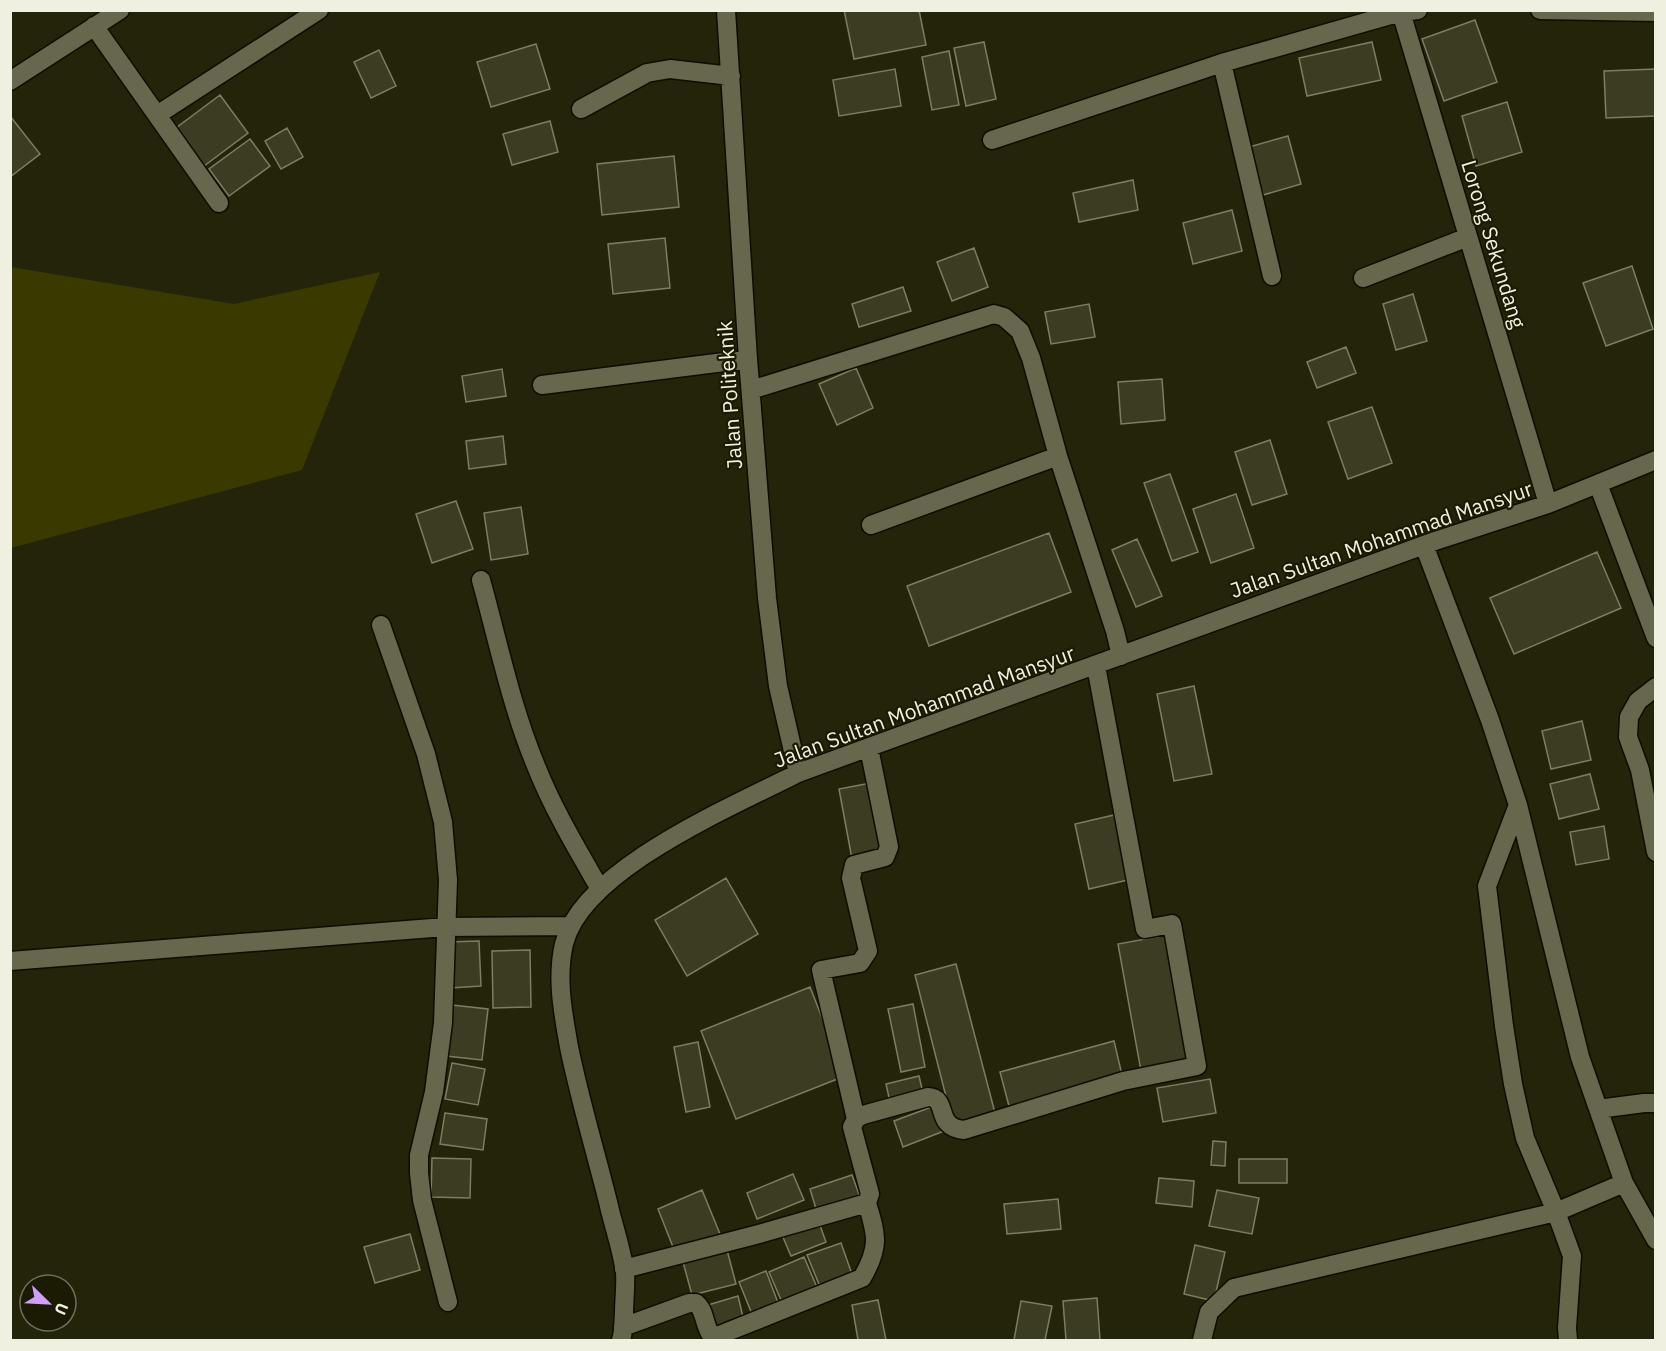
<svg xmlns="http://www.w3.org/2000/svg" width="1666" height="1351" viewBox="0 0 1666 1351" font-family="'IBM Plex Sans',sans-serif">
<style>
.green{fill:#3a3900}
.building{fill:#3b3c22;stroke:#7c7d61;stroke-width:1.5}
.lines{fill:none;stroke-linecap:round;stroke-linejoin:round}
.minor-casing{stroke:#0d0d00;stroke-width:21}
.minor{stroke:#66674c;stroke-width:18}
.labels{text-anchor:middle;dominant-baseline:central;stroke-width:4.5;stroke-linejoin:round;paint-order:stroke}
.street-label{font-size:21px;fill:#eff0e0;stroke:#1b1b03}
</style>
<rect width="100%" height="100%" fill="#24240b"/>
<path class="green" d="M11 267 234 304 380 272 302 470 11 548Z"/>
<path class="building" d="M844 10H919L926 45 854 59Z
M1475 20 1497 82 1444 101 1422 39Z
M984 42 996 99 966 106 954 48Z
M1372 42 1381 80 1307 96 1299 58Z
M536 44 550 89 491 107 477 62Z
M379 50 396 86 371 98 354 62Z
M949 51 959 105 932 110 922 57Z
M895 69 901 106 839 116 833 80Z
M1656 69V116L1606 118 1604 71Z
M220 95 248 133 204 166 176 128Z
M1507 102 1522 152 1476 166 1462 116Z
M10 116 40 154 10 177Z
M550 121 558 152 512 165 503 134Z
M287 128 303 157 281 169 265 141Z
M1288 136 1301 184 1263 195 1249 147Z
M250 139 270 166 229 196 209 169Z
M674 156 679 207 602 215 597 164Z
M1133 180 1138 210 1079 222 1073 193Z
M1232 210 1242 251 1193 264 1183 223Z
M665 238 670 288 613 294 608 244Z
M974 248 988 287 952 301 937 262Z
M1632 266 1653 329 1606 346 1583 283Z
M903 287 911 311 859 327 852 304Z
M1413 294 1427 341 1396 350 1383 304Z
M1089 304 1095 337 1051 344 1045 312Z
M1346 347 1356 373 1317 388 1307 362Z
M856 368 873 408 837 425 819 384Z
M502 369 506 396 466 402 462 376Z
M1162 379 1165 420 1121 424 1118 382Z
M1372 407 1392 463 1348 479 1328 422Z
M503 436 506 464 469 469 466 441Z
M1270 440 1287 494 1252 505 1235 452Z
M1170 474 1198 552 1172 561 1144 483Z
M1236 494 1254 548 1211 563 1193 509Z
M456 501 473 549 432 563 416 514Z
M521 507 528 554 491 560 484 513Z
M1049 533 1071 592 929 646 907 586Z
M1137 539 1162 596 1136 607 1112 550Z
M1597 552 1621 608 1514 654 1490 598Z
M1194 686 1212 774 1174 781 1157 694Z
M1582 721 1591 760 1551 769 1542 731Z
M1590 774 1599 809 1559 819 1550 784Z
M871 783 884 853 852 859 839 789Z
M1114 815 1128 880 1089 889 1075 824Z
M1604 826 1609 859 1576 865 1570 832Z
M726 878 758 934 687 976 655 920Z
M1167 935 1190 1063 1141 1071 1118 944Z
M479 941 481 986 450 988 448 942Z
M530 950 531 1007 493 1008 492 951Z
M956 964 995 1113 953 1124 915 975Z
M810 987 845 1076 736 1119 701 1031Z
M913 1004 925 1067 901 1072 888 1009Z
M452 1005 488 1009 482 1060 446 1056Z
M1114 1041 1122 1075 1009 1106 1000 1072Z
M698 1042 710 1107 686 1112 674 1047Z
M452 1063 485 1069 478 1105 445 1099Z
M919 1076 923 1093 890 1102 886 1084Z
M1210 1079 1216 1113 1163 1122 1157 1088Z
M934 1106 944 1131 903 1147 894 1121Z
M445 1113 487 1119 483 1150 440 1144Z
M1213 1141 1226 1142 1225 1166 1211 1165Z
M432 1158 471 1159 470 1198 431 1197Z
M1239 1159H1287V1183H1239Z
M793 1174 804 1200 757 1219 747 1193Z
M852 1175 860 1197 817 1212 810 1189Z
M1159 1178 1194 1181 1192 1207 1156 1203Z
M702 1190 720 1234 675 1252 658 1209Z
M1217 1190 1259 1198 1252 1234 1209 1226Z
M1058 1199 1061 1229 1007 1234 1004 1204Z
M818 1220 826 1242 791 1256 782 1235Z
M410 1234 420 1270 375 1283 364 1247Z
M841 1243 853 1277 821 1289 807 1255Z
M1195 1245 1225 1252 1214 1301 1184 1294Z
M727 1250 736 1284 692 1295 683 1262Z
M804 1257 819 1292 784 1307 769 1272Z
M766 1271 780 1308 754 1319 739 1282Z
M738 1296 744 1321 715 1330 708 1305Z
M1097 1298 1100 1340H1066L1063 1301Z
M878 1300 886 1340H858L852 1305Z
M1021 1301 1052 1306 1045 1340H1014Z"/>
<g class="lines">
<defs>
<path id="minor" d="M726 10 748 359 767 598 778 686 798 773
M1540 10 1656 12
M1401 12 1548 504
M94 26 219 203
M1222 63 1272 276
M10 81 120 10
M581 109 647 73 670 69 731 76
M157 115 319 10
M992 140 1222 63 1401 12 1418 10
M1363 278 1468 237
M542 385 748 359
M751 390 994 314 1004 317 1020 331 1031 358 1058 456 1115 631 1121 656
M1598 484 1656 638
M871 525 1058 456
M1424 545 1490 720 1518 805 1580 1057 1624 1183 1656 1240
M481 580C498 641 511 706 536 766 553 809 577 849 600 889
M381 625 426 754 443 822 448 880 443 1023 434 1092 419 1155V1173L422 1200 448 1302
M1656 687 1638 701 1629 717 1628 737 1640 770 1656 852
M1518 805 1487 886 1504 1026 1513 1084 1525 1138 1556 1212 1572 1256 1567 1328 1568 1340
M10 961 445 927 571 926
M1598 1109 1644 1103H1656
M856 1119 821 970 860 963 868 951 851 878 854 865 885 857 889 847 869 748
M624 1269 759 1234 867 1203 870 1194 852 1127 856 1119 863 1115 928 1097C950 1098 933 1127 964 1130L1123 1081 1197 1066 1172 924 1145 929 1096 666
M623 1327 689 1303H696C705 1310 704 1325 711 1335L717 1336 862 1278C880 1247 877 1236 867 1203
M621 1340C624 1332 623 1322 624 1313 624 1300 626 1286 625 1273 622 1250 614 1228 609 1206 596 1153 580 1101 569 1047 563 1013 556 978 564 944 582 869 734 806 798 773L1435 541 1548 504 1656 460
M1202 1340 1209 1312 1234 1288 1556 1212 1624 1183"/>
</defs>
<use href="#minor" class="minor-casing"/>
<use href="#minor" class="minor"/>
</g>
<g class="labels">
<g class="street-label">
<text transform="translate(1494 244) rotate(73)">Lorong Sekundang</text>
<text transform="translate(729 395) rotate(-94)">Jalan Politeknik</text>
<text transform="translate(1381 539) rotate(-19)">Jalan Sultan Mohammad Mansyur</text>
<text transform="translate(924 706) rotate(-20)">Jalan Sultan Mohammad Mansyur</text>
</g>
</g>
<rect width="1666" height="1351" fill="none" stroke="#eff0e0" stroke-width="24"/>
<g transform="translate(48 1303) rotate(114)"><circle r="28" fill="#1b1b03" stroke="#70705b" stroke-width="1.5"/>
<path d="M0-4.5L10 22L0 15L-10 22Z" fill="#d19dfe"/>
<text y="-9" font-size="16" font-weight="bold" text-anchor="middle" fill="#eff0e0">U</text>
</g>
</svg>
